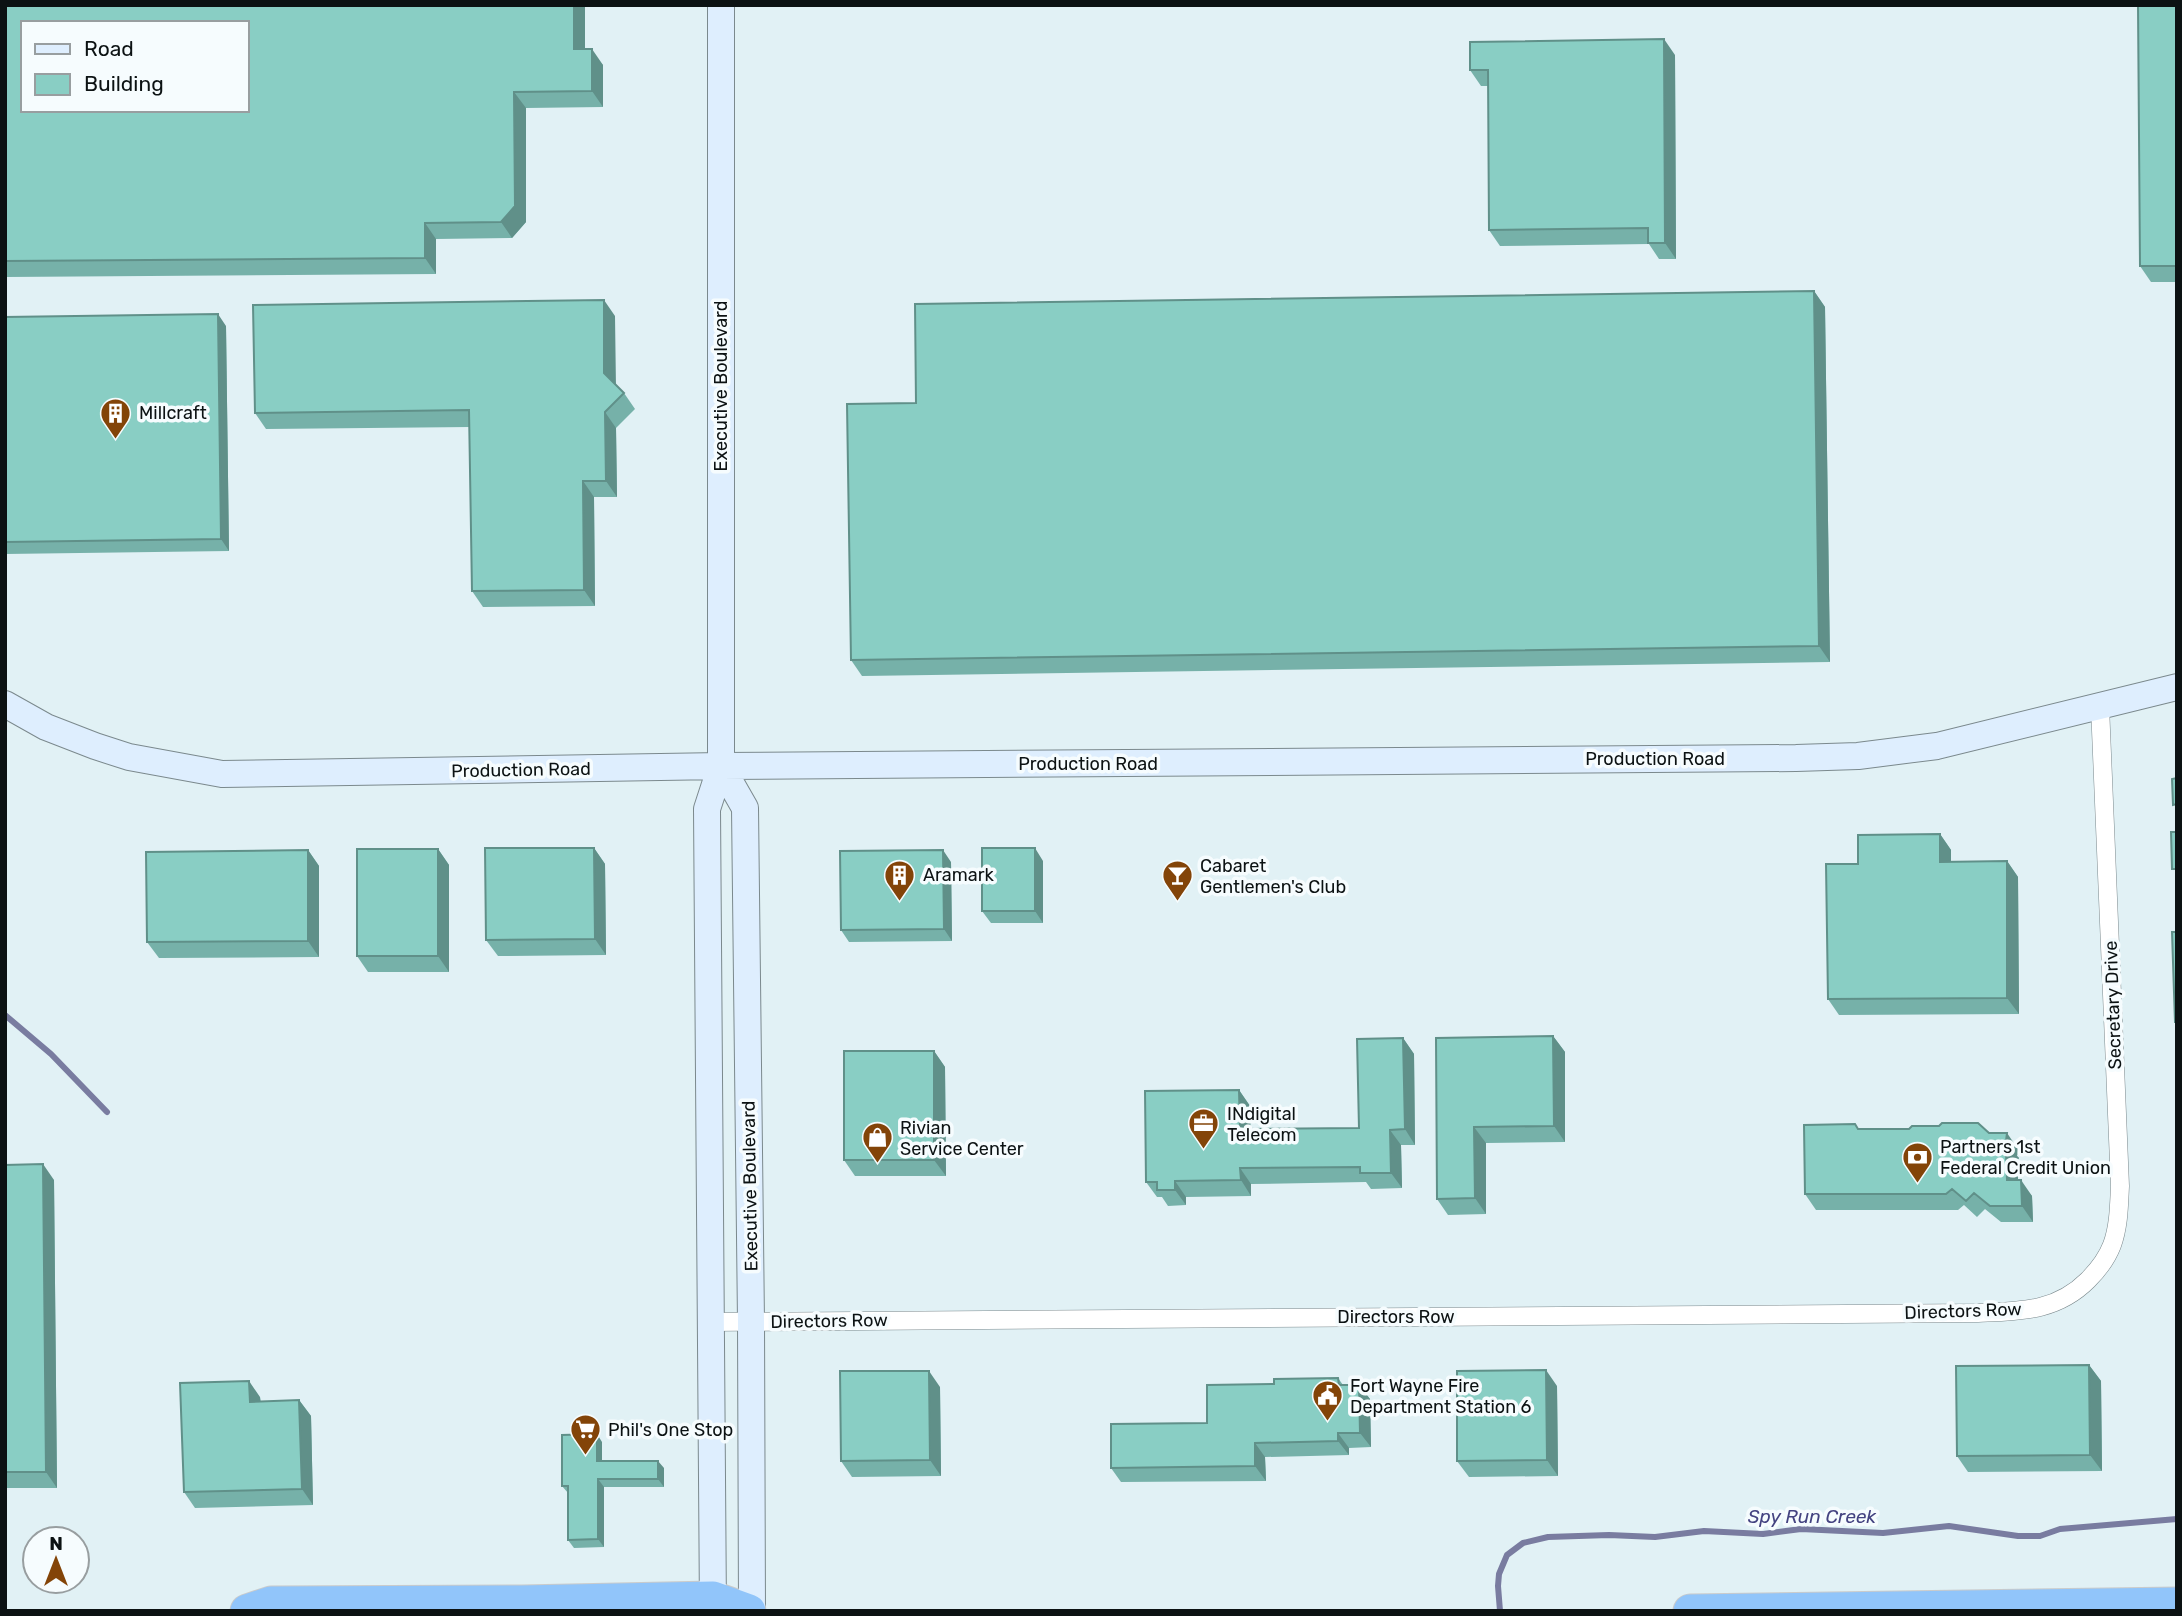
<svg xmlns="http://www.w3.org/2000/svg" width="2182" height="1616" viewBox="0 0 2182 1616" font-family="Rubik,sans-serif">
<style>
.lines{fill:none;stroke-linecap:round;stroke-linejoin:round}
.stream{stroke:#797ca0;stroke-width:6}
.street-casing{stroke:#7b898d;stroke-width:19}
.secondary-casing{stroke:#7b898d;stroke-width:28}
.highway-casing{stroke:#cacbcb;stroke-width:35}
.street{stroke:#fff;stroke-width:18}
.secondary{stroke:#deeefe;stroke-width:26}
.highway{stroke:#91c5fa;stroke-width:33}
.wall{fill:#76b1a9}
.shaded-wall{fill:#609089}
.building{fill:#89cec4;stroke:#609089;stroke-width:2;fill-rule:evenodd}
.labels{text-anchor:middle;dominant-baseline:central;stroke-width:7;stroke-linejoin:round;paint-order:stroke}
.street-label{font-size:18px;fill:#0c1213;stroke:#f6fcfe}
.poi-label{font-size:18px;fill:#0c1213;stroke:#f6fcfe;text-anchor:start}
.water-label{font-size:19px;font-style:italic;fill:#444381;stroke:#f6fcfe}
</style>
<rect width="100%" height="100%" fill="#e1f1f5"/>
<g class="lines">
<path class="stream" d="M5 1015 51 1054 107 1112
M1500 1611 1498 1586 1499 1574 1507 1555 1523 1543 1548 1537 1609 1535 1655 1537 1704 1531 1763 1534 1801 1529 1883 1533 1949 1526 2018 1536H2040L2060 1529 2177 1519"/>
<defs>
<path id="street" d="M710 1322 1978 1313C2020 1311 2056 1312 2088 1280 2098 1270 2107 1258 2112 1245 2119 1226 2119 1205 2120 1186L2100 706"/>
<path id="secondary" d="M5 704 46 727 95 746 129 757 222 774 721 766 1796 758 1858 756 1937 746 2177 687
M721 766 745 808 751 1322 752 1611
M713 1611 707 809 721 766V5"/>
<path id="highway" d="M247 1611 271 1603 522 1602 713 1598 749 1611
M1690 1611 2177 1604"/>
</defs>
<use href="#street" class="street-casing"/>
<use href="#secondary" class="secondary-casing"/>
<use href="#highway" class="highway-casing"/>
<use href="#street" class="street"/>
<use href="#secondary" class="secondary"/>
<use href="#highway" class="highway"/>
</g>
<path class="wall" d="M5 5 585 49 603 65V107L526 108V222L512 238 436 239V274L5 277Z
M2177 5V282H2151L2140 266Z
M1675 55 1676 259H1659L1649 244 1500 246 1489 230 1488 86H1481L1470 70Z
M1814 291 1825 307 1830 662 862 676 851 660Z
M615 316V385L624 393 635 409 616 428 617 497H594L595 606 483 607 472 591 470 427 266 429 255 413Z
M5 317 226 326 229 551 5 554Z
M1940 834 1951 850V862L2007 861 2018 877 2019 1014 1839 1015 1828 999 1858 864Z
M594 848 605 864 606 955 498 956 486 940Z
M438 849 449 865V972H368L357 956Z
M308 850 319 866V957L159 958 147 942Z
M1043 861V923H991L982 911Z
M951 862 952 941 849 942 841 930Z
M1553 1036 1565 1052V1142L1486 1143V1214L1448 1215 1437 1199 1436 1038Z
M1403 1038 1414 1054 1415 1145H1401L1402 1188 1371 1189 1366 1182 1251 1184V1196L1186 1197V1205L1168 1206 1162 1197H1157L1146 1182 1239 1090 1250 1106V1129L1359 1128Z
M934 1051 945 1067 946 1176H855L844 1160Z
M1858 1129 1989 1133 2018 1149 2017 1156 2019 1158 2015 1164 2018 1168V1180L2032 1196 2033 1222H2001L1985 1209 1977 1217 1964 1205 1958 1210H1816L1805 1194Z
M5 1165 54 1180 57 1488H5Z
M2089 1365 2101 1381 2102 1471 1968 1472 1957 1456Z
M1338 1378 1343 1385H1359L1370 1399 1371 1447 1349 1448V1455L1265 1457 1266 1481 1121 1482 1111 1468 1207 1423 1274 1384Z
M1557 1386 1558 1476 1469 1477 1457 1461Z
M940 1387 941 1476 852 1477 841 1461Z
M260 1397 261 1402 299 1400 311 1416 313 1505 195 1508 184 1492Z
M602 1442V1461L664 1468V1487H604V1547L574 1548 568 1540V1493L562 1486Z"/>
<path class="shaded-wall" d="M574 5H585V65L574 49Z
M1664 39 1675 55 1676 259 1665 243Z
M592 49 603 65V107L592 91Z
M514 92 526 108V222L512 238 501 222Z
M425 223 436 239V274L425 258Z
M1814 291 1825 307 1830 662 1819 646Z
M604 300 615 316 616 389 604 373Z
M218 314 226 326 229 551 221 539Z
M605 412 616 428 617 497 606 481Z
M583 481 594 497 595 606 584 590Z
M1940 834 1951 850V878L1940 862Z
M594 848 605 864 606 955 595 939Z
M1035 848 1043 861V923L1035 911Z
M438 849 449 865V972L438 956Z
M308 850 319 866V957L308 941Z
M943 850 951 862 952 941 944 929Z
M2007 861 2018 877 2019 1014 2007 998Z
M1553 1036 1565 1052V1142L1554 1126Z
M1403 1038 1414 1054 1415 1145 1405 1129Z
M934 1051 945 1067 946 1176 934 1160Z
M1239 1090 1250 1106 1251 1145 1240 1129Z
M1474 1127 1486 1143V1214L1475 1198Z
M1390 1130 1401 1145 1402 1188 1391 1173Z
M2007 1133 2018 1149 2017 1156 2019 1158 2015 1164 2018 1168V1196L2007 1180 2003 1149Z
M43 1164 54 1180 57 1488 46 1472Z
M1240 1168 1251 1184V1196L1241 1180Z
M2021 1180 2032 1196 2033 1222 2022 1206Z
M1175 1181 1186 1197V1205L1175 1190Z
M2089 1365 2101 1381 2102 1471 2090 1455Z
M1546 1370 1557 1386 1558 1476 1547 1460Z
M929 1371 940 1387 941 1476 930 1460Z
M249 1381 260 1397 261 1418 250 1402Z
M1359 1385 1370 1399 1371 1447 1360 1433Z
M299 1400 311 1416 313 1505 302 1489Z
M1338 1433 1349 1448V1455L1338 1441Z
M597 1434 602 1442V1468L597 1461Z
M1255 1443 1265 1457 1266 1481 1255 1466Z
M658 1461 664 1468V1487L658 1479Z
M598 1479 604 1487V1547L598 1539Z"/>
<path class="building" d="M5 5H574V49H592V91L514 92 515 206 501 222 425 223V258L5 261ZM23 23H247V110H23Z
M2138 5H2177V266H2140Z
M1664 39 1665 243H1648V228L1489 230 1488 70H1470V42Z
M1814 291 1819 646 851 660 847 404 916 403 915 304Z
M604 300V373L624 393 605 412 606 481H583L584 590 472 591 469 410 255 413 253 305Z
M218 314 221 539 5 542V317Z
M2177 778V804L2173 805 2172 779Z
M2171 832H2177V869H2172Z
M1940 834V862L2007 861V998L1828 999 1826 864H1858V835Z
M485 848H594L595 939 486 940Z
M982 848H1035V911H982Z
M357 849H438V956H357Z
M308 850V941L147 942 146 852Z
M943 850 944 929 841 930 840 851Z
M2172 932H2177V1022H2175Z
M1553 1036 1554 1126 1474 1127 1475 1198 1437 1199 1436 1038Z
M1403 1038 1405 1129 1390 1130 1391 1173H1360V1167L1240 1168 1241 1180 1175 1181V1190H1157V1182H1146L1145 1091 1239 1090 1240 1129 1359 1128 1357 1039Z
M844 1051H934V1160H844Z
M1942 1123H1978L1989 1133H2007L2006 1141 2008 1142 2003 1149 2006 1152 2007 1180H2021L2022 1206H1990L1974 1193 1966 1201 1952 1189 1946 1194H1805L1804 1125 1855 1124 1858 1129H1909L1912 1126H1939Z
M43 1164 46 1472H5V1165Z
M2089 1365 2090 1455 1957 1456 1956 1366Z
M1546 1370 1547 1460 1457 1461V1371Z
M840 1371H929L930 1460 841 1461Z
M1338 1378 1339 1385H1359L1360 1433H1338V1441L1255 1443V1466L1111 1468V1424L1207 1423V1385L1274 1384V1379Z
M249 1381 250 1402 299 1400 302 1489 184 1492 180 1383Z
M597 1434V1461H658V1479H598V1539L568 1540V1486H562V1435Z"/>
<defs>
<symbol id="building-pin" viewBox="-11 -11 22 30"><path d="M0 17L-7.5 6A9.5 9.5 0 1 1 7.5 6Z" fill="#834408" stroke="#f6fcfe"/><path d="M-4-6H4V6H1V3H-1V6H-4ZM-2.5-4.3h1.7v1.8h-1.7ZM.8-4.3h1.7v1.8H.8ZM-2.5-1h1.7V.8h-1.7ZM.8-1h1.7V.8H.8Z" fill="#fff"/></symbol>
<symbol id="bar-pin" viewBox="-11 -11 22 30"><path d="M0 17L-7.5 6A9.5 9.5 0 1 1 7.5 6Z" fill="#834408" stroke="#f6fcfe"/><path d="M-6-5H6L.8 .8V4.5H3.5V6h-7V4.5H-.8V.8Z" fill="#fff"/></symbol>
<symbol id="office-pin" viewBox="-11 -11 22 30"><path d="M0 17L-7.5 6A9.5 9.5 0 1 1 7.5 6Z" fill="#834408" stroke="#f6fcfe"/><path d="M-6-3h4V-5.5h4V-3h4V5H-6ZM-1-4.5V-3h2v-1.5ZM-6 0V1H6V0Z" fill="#fff"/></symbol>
<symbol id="shop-pin" viewBox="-11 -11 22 30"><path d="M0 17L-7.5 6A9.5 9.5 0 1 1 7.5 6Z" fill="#834408" stroke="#f6fcfe"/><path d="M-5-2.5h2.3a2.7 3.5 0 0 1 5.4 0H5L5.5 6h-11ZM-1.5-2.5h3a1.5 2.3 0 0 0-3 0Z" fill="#fff"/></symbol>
<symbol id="bank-pin" viewBox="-11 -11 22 30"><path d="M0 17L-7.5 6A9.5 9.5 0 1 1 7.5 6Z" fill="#834408" stroke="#f6fcfe"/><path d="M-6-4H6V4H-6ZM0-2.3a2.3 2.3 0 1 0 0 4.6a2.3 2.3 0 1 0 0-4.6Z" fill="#fff"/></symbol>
<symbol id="civic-pin" viewBox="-11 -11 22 30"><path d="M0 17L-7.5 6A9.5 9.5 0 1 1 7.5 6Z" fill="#834408" stroke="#f6fcfe"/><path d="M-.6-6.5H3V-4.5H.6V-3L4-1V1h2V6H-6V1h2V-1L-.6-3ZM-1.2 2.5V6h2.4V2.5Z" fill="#fff"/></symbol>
<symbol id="supermarket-pin" viewBox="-11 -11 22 30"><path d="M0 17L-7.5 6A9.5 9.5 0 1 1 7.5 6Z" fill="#834408" stroke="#f6fcfe"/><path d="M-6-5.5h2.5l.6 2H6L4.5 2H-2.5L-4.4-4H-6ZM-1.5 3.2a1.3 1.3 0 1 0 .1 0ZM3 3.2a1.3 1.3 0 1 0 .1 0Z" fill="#fff"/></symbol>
</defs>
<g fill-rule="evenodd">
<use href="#building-pin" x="98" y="396" width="35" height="47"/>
<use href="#building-pin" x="882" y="858" width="35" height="47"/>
<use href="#bar-pin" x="1160" y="858" width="35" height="47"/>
<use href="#office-pin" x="1186" y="1106" width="35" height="47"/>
<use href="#shop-pin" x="860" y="1120" width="35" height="47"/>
<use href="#bank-pin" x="1900" y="1140" width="35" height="47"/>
<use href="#civic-pin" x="1310" y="1378" width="35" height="47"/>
<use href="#supermarket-pin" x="568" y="1412" width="35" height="47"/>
</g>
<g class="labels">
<g class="street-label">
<text transform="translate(721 386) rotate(-90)">Executive Boulevard</text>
<text x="1655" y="759">Production Road</text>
<text x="1088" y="764">Production Road</text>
<text transform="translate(521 770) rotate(-1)">Production Road</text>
<text transform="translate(2113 1005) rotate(-92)">Secretary Drive</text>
<text transform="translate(750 1186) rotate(-91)">Executive Boulevard</text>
<text transform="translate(1963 1311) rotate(-2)">Directors Row</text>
<text x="1396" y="1317">Directors Row</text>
<text transform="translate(829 1321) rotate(-1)">Directors Row</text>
</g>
<g class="poi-label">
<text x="139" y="413">Millcraft</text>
<text x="1200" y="866">Cabaret<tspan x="1200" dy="21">Gentlemen's Club</tspan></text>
<text x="923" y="875">Aramark</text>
<text x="1227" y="1114">INdigital<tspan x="1227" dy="21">Telecom</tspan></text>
<text x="900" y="1128">Rivian<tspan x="900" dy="21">Service Center</tspan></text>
<text x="1940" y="1147">Partners 1st<tspan x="1940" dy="21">Federal Credit Union</tspan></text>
<text x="1350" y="1386">Fort Wayne Fire<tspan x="1350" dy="21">Department Station 6</tspan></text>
<text x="608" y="1430">Phil's One Stop</text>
</g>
<g class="water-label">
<text x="1812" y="1516">Spy Run Creek</text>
</g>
</g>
<rect width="2182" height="1616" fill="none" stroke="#0c1213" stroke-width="14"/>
<rect x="21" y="21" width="228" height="91" fill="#f6fcfe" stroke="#989ea0" stroke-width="2"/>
<rect x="35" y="44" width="35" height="10" fill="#deeefe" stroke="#989ea0" stroke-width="2"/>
<text x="84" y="56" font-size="21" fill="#0c1213">Road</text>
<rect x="35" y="74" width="35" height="21" fill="#89cec4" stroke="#989ea0" stroke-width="2"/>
<text x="84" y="91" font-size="21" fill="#0c1213">Building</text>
<g transform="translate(56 1560)"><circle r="33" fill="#f6fcfe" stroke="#989ea0" stroke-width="2"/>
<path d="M0-5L12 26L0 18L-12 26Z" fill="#834408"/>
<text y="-10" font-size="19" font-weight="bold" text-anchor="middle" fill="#0c1213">N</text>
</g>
</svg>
